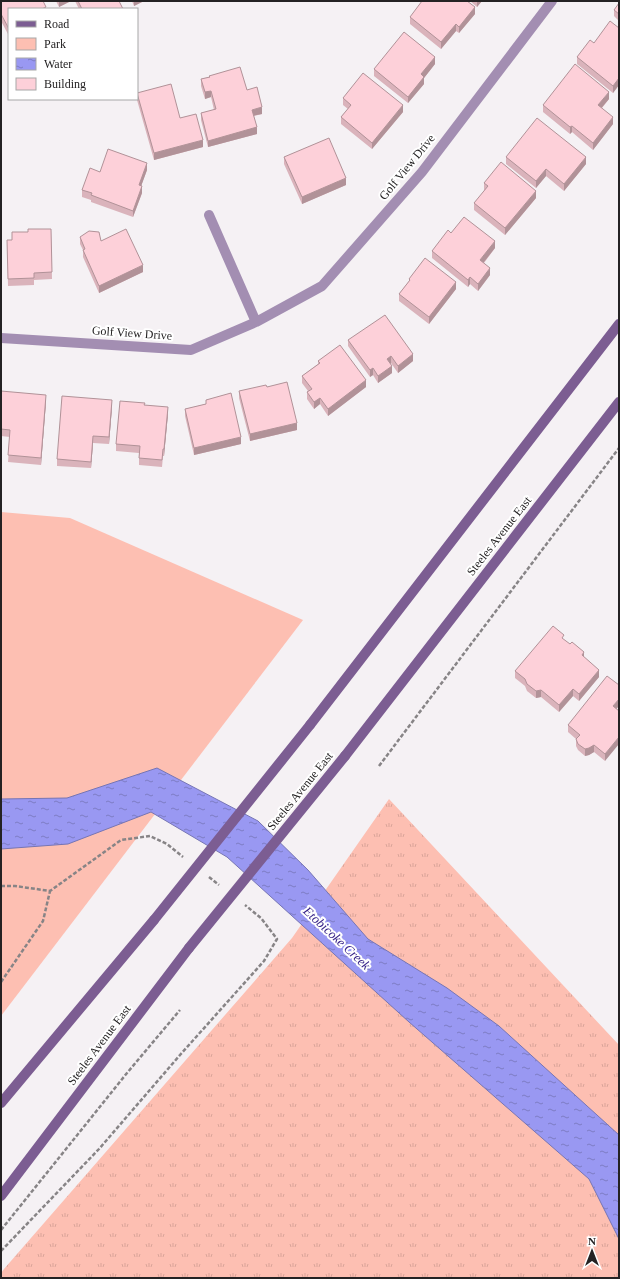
<svg xmlns="http://www.w3.org/2000/svg" width="620" height="1279" viewBox="0 0 620 1279" font-family="Georgia,serif">
<style>
.grass{fill:url(#grass-tufts)}
.park{fill:#fdbfb2}
.water{fill:url(#water-ripples);stroke:#7675b4}
.lines{fill:none;stroke-linecap:round;stroke-linejoin:round}
.path{stroke:#878486;stroke-width:2.5;stroke-dasharray:4 2;stroke-linecap:butt}
.street{stroke:#a38eb2;stroke-width:10}
.secondary{stroke:#7c5d92;stroke-width:10}
.secondary-bridge{stroke:#7c5d92;stroke-width:10}
.wall{fill:#dab3bb}
.shaded-wall{fill:#b19298}
.building{fill:#fdd0d9;stroke:#b19298}
.labels{text-anchor:middle;dominant-baseline:central;stroke-width:4;stroke-linejoin:round;paint-order:stroke}
.street-label{font-size:12px;fill:#242223;stroke:#fff}
.water-label{font-size:13px;font-style:italic;fill:#341f86;stroke:#fff}
</style>
<defs>
<pattern id="grass-tufts" width="24" height="20" patternUnits="userSpaceOnUse"><rect width="24" height="20" fill="#fdbfb2"/><path d="M3 7l-1-3M5 7V3M7 7l1-3M15 17l-1-3M17 17v-4M19 17l1-3" fill="none" stroke="#d9a499"/></pattern>
<pattern id="water-ripples" width="26" height="14" patternUnits="userSpaceOnUse"><rect width="26" height="14" fill="#9998f2"/><path d="M2 4q2-2 4 0t4 0M15 11q2-2 4 0t4 0" fill="none" stroke="#7d7cc4"/></pattern>
</defs>
<rect width="100%" height="100%" fill="#f5f1f4"/>
<path class="grass" d="M389 799 619 1045V1278H1V1273L4 1269 292 938Z"/>
<path class="park" d="M1 512 70 518 303 620 1 1016Z"/>
<path class="water" d="M157 768 258 821 308 870 368 939 447 988 499 1026 619 1135V1239L589 1179 409 1022 227 857 151 812 68 844 1 849V799L67 798Z"/>
<g class="lines">
<path class="path" d="M379 766 619 448
M209 877 219 885
M1 886H15L50 891 121 840 150 836 167 844 183 857
M1 982 43 921 50 891
M1 1230 127 1073 180 1010
M1 1251 99 1149 180 1055 264 961 277 939 261 918 245 905"/>
<path class="street" d="M209 215 256 322
M1 338 191 350 256 322 322 286 422 172 552 1"/>
<path class="secondary" d="M310 725 619 324
M345 756 619 402
M1 1103 154 920
M1 1196 189 948"/>
<path class="secondary-bridge" d="M154 920 310 725
M189 948 345 756"/>
</g>
<path class="wall" d="M1 1 46 9H9V36L1 21Z
M56 1H71L59 7Z
M75 1H119L123 9H79Z
M132 1H144L134 6Z
M470 1H482L477 7Z
M619 3V21L614 16V10Z
M475 14 459 33 456 31 441 49 410 24V17Z
M619 28V85L613 93 577 64V57L594 43Z
M435 64 424 78V84L408 103 374 76V69Z
M209 76 247 90 262 114 254 116 257 134 208 147 201 120V113L214 110 211 97 205 99 201 86V79L209 77Z
M137 93 180 118 203 147 154 160 137 100Z
M343 98 403 112 372 149 341 124V117L348 109 343 105Z
M609 99 602 108 613 124 593 150 572 132 570 134 543 112V105Z
M284 157 346 185 302 204 284 164Z
M506 157 586 164 564 191 546 176 536 188 506 164Z
M147 170 141 186 142 193 133 217 91 202V200L82 197V190L100 172Z
M484 183 536 198 505 235 474 210V203L485 191 484 190Z
M51 229 52 279 34 280V285L8 286 7 240H12L28 232Z
M451 233 495 248 484 263 490 275 478 291 470 284 468 287 432 258V251Z
M80 237 143 272 99 293 83 257V250L80 244Z
M409 279 456 289 429 324 399 301V294L409 281Z
M348 340 413 361 398 373 391 363 392 373 378 383 373 375 370 377 348 346Z
M318 361 366 387 328 416 320 404 314 409 307 399V392L308 391 302 383V376L318 364Z
M267 387 297 430 250 441 239 398V391Z
M1 391 46 402 41 465 8 462 10 437 1 436Z
M206 400 241 444 194 455 185 416V409L206 404Z
M145 405 168 414 164 456H163L162 467 139 465V453L116 451V444Z
M112 407 109 444 93 443 91 468 57 466V459Z
M564 640 584 657 599 677 579 701 573 696 559 712 541 697 536 698 527 691 525 686 515 678V671Z
M616 709 605 761 594 752 589 755 585 756 578 750 576 746V739L568 732V725Z"/>
<path class="shaded-wall" d="M59 1H71L59 7Z
M134 1H144L134 6Z
M477 1H482L477 7Z
M475 7V14L459 33V27Z
M456 24V31L441 49V42Z
M435 57V64L424 78V84L408 103V97L421 74Z
M619 78V85L613 93V86Z
M211 91V97L205 99V92Z
M609 92V99L598 112V105Z
M403 105V112L372 149V143Z
M262 107V114L252 116V110Z
M613 117V124L593 150V143Z
M572 126V132L570 134V127Z
M257 127V134L208 147V141Z
M203 140V147L154 160V153Z
M586 157V164L564 191V184Z
M147 163V170L139 192V185Z
M546 169V176L536 188V181Z
M346 178V185L302 204V197Z
M142 186V193L133 217V211Z
M536 191V198L505 235V228Z
M495 241V248L480 267V260Z
M143 265V272L99 293V286Z
M490 268V275L478 291V284Z
M470 277V284L468 287V280Z
M456 282V289L429 324V317Z
M413 354V361L398 373V366Z
M391 356V363L387 366V359Z
M392 366V373L378 383V376Z
M373 368V375L370 377V370Z
M366 380V387L328 416V409Z
M46 395V402L41 465V458Z
M320 398V404L314 409V402Z
M112 400V407L109 444V437Z
M168 407V414L164 456V449Z
M297 423V430L250 441V434Z
M93 436V443L91 468V462Z
M241 437V444L194 455V448Z
M584 652V659L582 655Z
M599 670V677L579 701V694Z
M573 689V696L559 712V705Z
M541 690V697L536 698V691Z
M619 699V706L613 713V706Z
M619 737V744L605 761V754Z
M594 745V752L589 755 585 756V749Z"/>
<path class="building" d="M1 1H43L46 7 42 9H9V29L1 14Z
M78 1H119L123 9H82Z
M422 1H467L475 7 459 27 456 24 441 42 410 17Z
M619 3V14L614 10Z
M610 21 619 28V78L613 86 577 57 590 40 594 43Z
M404 32 435 57 421 74 424 77 408 97 374 69Z
M575 64 609 92 598 105 613 117 593 143 572 126 570 127 543 105Z
M240 67 247 90 257 87 262 107 252 110 257 127 208 141 201 113 216 109 211 91 205 92 201 79 210 77 209 76Z
M363 73 403 105 372 143 341 117 351 105 343 98Z
M171 84 180 118 196 114 203 140 154 153 137 93Z
M537 118 586 157 564 184 546 169 536 181 506 157Z
M329 138 346 178 302 197 284 157Z
M108 149 147 163 139 185 142 186 133 211 91 195 92 193 82 190 90 168 100 172Z
M501 162 536 191 505 228 474 203 488 186 484 183Z
M464 217 495 241 480 260 490 268 478 284 470 277 468 280 432 251 448 230 451 233Z
M28 229H51L52 272 34 273V278L8 279 7 240H12V232H28Z
M126 229 143 265 99 286 83 250 85 249 80 237 89 231 99 232 101 241Z
M425 258 456 282 429 317 399 294 410 280 409 279Z
M385 315 413 354 398 366 391 356 387 359 392 366 378 376 373 368 370 370 348 340Z
M340 345 366 380 328 409 320 398 314 402 307 392 312 389 302 376 320 363 318 361Z
M287 382 297 423 250 434 239 391 266 385 267 387Z
M1 391 46 395 41 458 8 455 10 430 1 429Z
M231 393 241 437 194 448 185 409 206 404V400Z
M62 396 112 400 109 437 93 436 91 462 57 459Z
M120 401 145 403 144 405 168 407 164 449H163L162 460 139 458 140 446 116 444Z
M553 626 564 635 562 638 570 644 572 642 584 652 582 655 599 670 579 694 573 689 559 705 541 690 536 691 527 684 525 679 515 671Z
M607 676 619 685V699L613 706 619 711V737L605 754 594 745 589 748 585 749 578 744 576 739 580 735 568 725Z"/>
<g class="labels">
<g class="street-label">
<text transform="translate(407 167) rotate(-51)">Golf View Drive</text>
<text transform="translate(132 333) rotate(4)">Golf View Drive</text>
<text transform="translate(499 536) rotate(-52)">Steeles Avenue East</text>
<text transform="translate(300 791) rotate(-51)">Steeles Avenue East</text>
<text transform="translate(99 1045) rotate(-53)">Steeles Avenue East</text>
</g>
<g class="water-label">
<text transform="translate(337 938) rotate(43)">Etobicoke Creek</text>
</g>
</g>
<rect width="620" height="1279" fill="none" stroke="#242223" stroke-width="4"/>
<rect x="8" y="8" width="130" height="92" fill="#ffffff" stroke="#a7a7a7"/>
<rect x="16" y="21" width="20" height="6" fill="#7c5d92" stroke="#a7a7a7"/>
<text x="44" y="28" font-size="12" fill="#242223">Road</text>
<rect x="16" y="38" width="20" height="12" fill="#fdbfb2" stroke="#a7a7a7"/>
<text x="44" y="48" font-size="12" fill="#242223">Park</text>
<rect x="16" y="58" width="20" height="12" fill="url(#water-ripples)" stroke="#a7a7a7"/>
<text x="44" y="68" font-size="12" fill="#242223">Water</text>
<rect x="16" y="78" width="20" height="12" fill="#fdd0d9" stroke="#a7a7a7"/>
<text x="44" y="88" font-size="12" fill="#242223">Building</text>
<g transform="translate(592 1251)" stroke="#ffffff" stroke-width="3" paint-order="stroke">
<path d="M0-3L7 15L0 10L-7 15Z" fill="#242223"/>
<text y="-6" font-size="11" font-weight="bold" text-anchor="middle" fill="#242223">N</text>
</g>
</svg>
